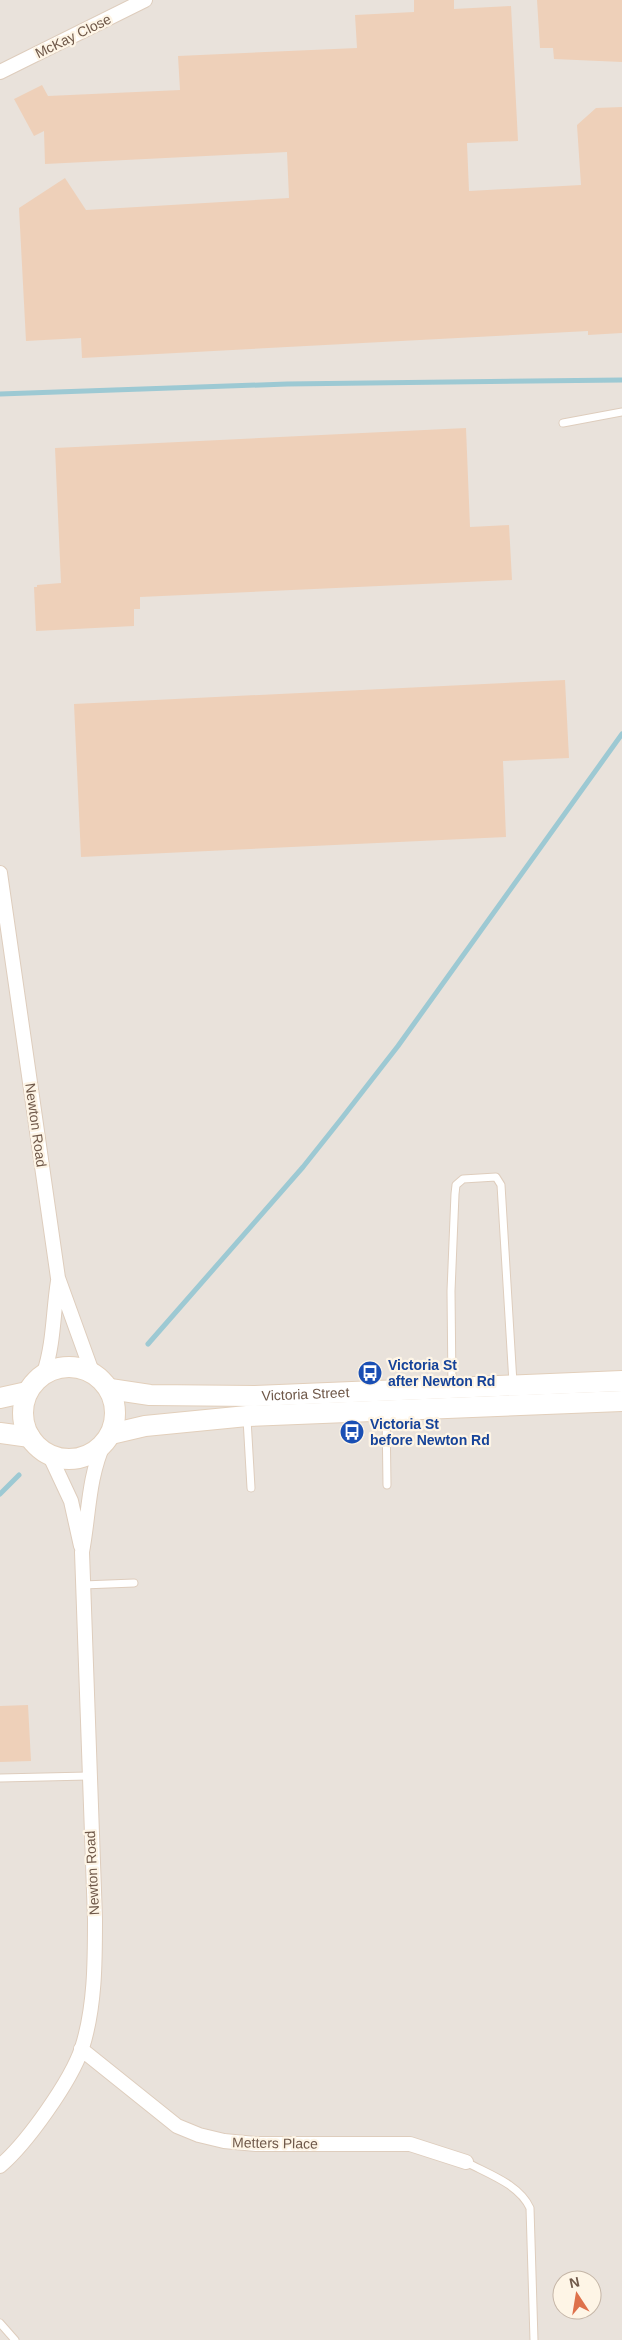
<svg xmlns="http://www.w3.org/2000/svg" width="622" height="2340" viewBox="0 0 622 2340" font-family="Helvetica,sans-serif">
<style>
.industrial{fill:#e9e2db;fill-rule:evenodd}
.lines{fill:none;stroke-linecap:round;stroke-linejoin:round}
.stream{stroke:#9dc9d3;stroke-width:5}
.building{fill:#eed0b9}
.service-casing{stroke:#decdbd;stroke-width:9}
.minor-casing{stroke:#decdbd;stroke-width:16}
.secondary-casing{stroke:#e2cfbb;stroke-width:22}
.service{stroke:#fff;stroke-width:7}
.minor{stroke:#fff;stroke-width:14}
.secondary{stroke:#fff;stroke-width:20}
.labels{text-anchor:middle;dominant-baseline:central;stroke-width:4.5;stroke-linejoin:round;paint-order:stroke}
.street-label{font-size:14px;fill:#6f5849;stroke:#fef5e6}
.transit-label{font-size:14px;font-weight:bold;fill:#164399;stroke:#fef5e6;text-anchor:start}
</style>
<rect width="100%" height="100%" fill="#faf1e0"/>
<path class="industrial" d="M0 0H622V2340H0ZM562 2280H592V2310H562Z"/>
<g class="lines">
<path class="stream" d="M0 394 287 384 622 380
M148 1344 303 1167 342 1118 398 1046 622 734
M0 1494 19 1475"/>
</g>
<path class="building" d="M414 0H454V9L511 6 518 141 467 143 469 191 581 185 577 125 596 108 622 107V333L588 335V331L82 358 81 338 26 341 19 208 65 178 86 210 289 198 287 152 45 164 44 131 34 136 14 99 42 85 48 96 180 90 178 56 357 48 355 15 414 12Z
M537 0H622V62L554 59 553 48H540Z
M466 428 470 527 509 525 512 580 140 597V609H134V626L36 631 34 587H37V585L61 583 55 448Z
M565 680 569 758 503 761 506 837 81 857 74 704Z
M28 1705 31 1761 0 1762V1706Z"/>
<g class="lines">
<defs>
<path id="service" d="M563 423 622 412
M452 1387 451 1291 455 1194 456 1185 463 1179 496 1177 501 1185 513 1383
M386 1412 387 1485
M247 1419 251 1488
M83 1585 134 1583
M0 1778 88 1776
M466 2162C488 2174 519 2184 530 2208L534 2340
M0 2323 15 2340"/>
<path id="minor" d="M0 72 145 0
M0 873 58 1278 92 1372
M44 1373C54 1343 53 1312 58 1281
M49 1454 71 1501 81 1546
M81 2049 177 2126 199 2135 224 2141 256 2144H410L466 2162
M0 2166C27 2143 71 2081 82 2048 95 2007 95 1962 95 1919L82 1552C89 1515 88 1478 104 1443"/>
<g id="secondary">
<circle cx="69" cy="1413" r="46"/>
<path id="s1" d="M110 1389 150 1395 255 1396 622 1381"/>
<path d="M0 1398 27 1392"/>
<path d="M0 1433 30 1437"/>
<path d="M111 1434 145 1426 247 1416 622 1401"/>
</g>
</defs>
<use href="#service" class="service-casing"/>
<use href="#minor" class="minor-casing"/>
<use href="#secondary" class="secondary-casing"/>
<use href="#service" class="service"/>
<use href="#minor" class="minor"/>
<use href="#secondary" class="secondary"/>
</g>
<defs>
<symbol id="bus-disc" viewBox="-11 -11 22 22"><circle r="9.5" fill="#1a4fb4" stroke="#fef5e6"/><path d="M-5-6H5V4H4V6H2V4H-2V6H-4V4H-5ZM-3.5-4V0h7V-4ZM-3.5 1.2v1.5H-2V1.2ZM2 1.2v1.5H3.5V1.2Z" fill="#fff"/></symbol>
</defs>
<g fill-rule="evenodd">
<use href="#bus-disc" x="356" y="1359" width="28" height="28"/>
<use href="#bus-disc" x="338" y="1418" width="28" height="28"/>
</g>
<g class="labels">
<g class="street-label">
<text transform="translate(73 36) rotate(-26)">McKay Close</text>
<text transform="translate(36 1125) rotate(82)">Newton Road</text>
<text stroke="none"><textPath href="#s1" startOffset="196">Victoria Street</textPath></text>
<text transform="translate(92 1873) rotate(-93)">Newton Road</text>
<text transform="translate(275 2143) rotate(1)">Metters Place</text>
</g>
<g class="transit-label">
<text x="388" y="1365">Victoria St<tspan x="388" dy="16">after Newton Rd</tspan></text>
<text x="370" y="1424">Victoria St<tspan x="370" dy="16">before Newton Rd</tspan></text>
</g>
</g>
<g transform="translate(577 2295) rotate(348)"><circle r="24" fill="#fef5e6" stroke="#c5b6a7"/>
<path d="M0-4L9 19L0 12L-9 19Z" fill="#de714b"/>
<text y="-8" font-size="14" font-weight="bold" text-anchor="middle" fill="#6f5849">N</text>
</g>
</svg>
